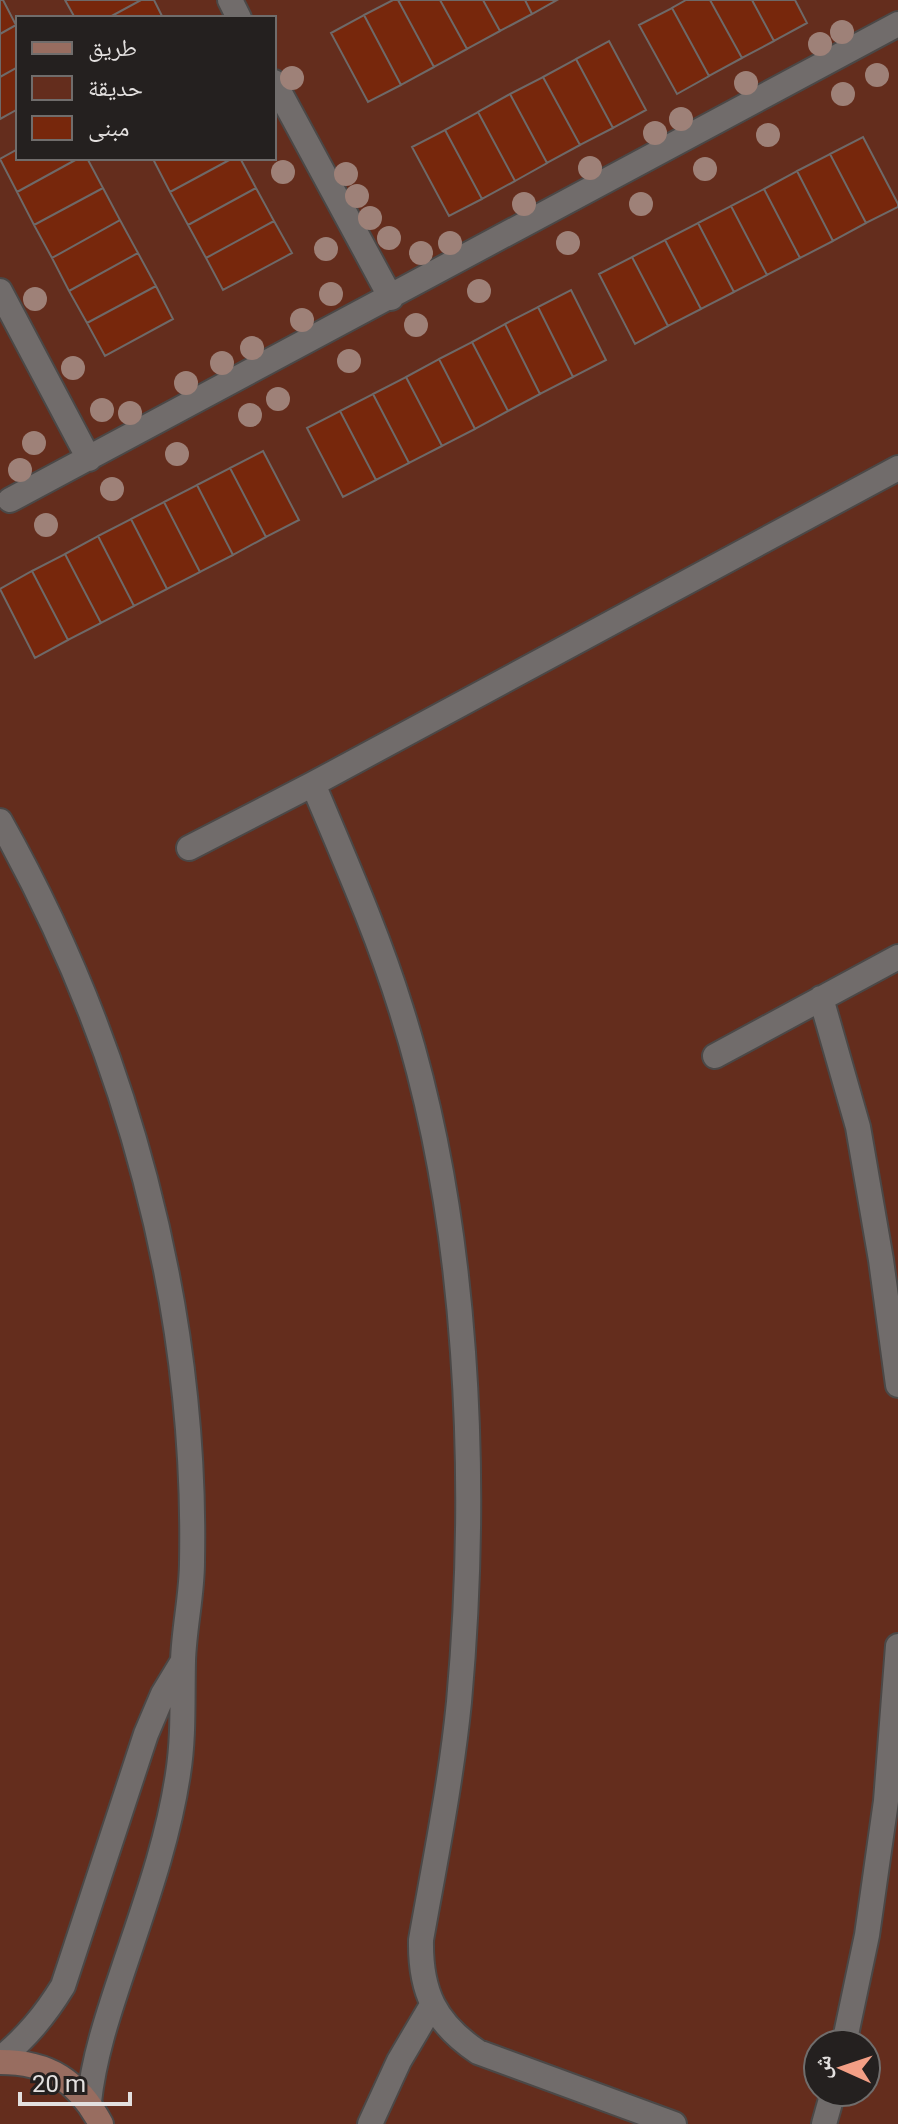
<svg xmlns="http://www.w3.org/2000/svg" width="898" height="2124" viewBox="0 0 898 2124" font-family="Roboto,'Noto Naskh Arabic',sans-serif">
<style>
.green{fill:#642d1d;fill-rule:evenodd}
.building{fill:#77270c;stroke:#6e6968;stroke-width:2}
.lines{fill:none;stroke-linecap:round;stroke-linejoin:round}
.street-casing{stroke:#4b4847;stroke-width:28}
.secondary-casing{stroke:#4b4847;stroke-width:28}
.street{stroke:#716c6b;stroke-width:24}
.secondary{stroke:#986d60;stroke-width:24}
.tree{fill:#9e8178}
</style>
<rect width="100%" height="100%" fill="#2e2a28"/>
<path class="green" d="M0 0H898V2124H0ZM18 18H274V158H18ZM818 2044H866V2092H818Z"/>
<path class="building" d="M0 0H3L16 25 0 34Z
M65 0H141L108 18H75Z
M141 0H154L163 18H108Z
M393 0H398L434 67 401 85 364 15Z
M398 0H440L467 49 434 67Z
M440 0H483L500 31 467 49Z
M483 0H525L532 14 500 31Z
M525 0H557L532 14Z
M686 0H710L742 58 709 76 672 8Z
M710 0H752L774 41 742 58Z
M752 0H795L807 23 774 41Z
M672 8 709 76 677 94 639 25Z
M364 15 401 85 368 102 331 33Z
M16 25 18 67 0 77V34Z
M609 41 646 110 613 128 576 59Z
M576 59 613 128 580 145 543 77Z
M18 67V109L0 119V77Z
M543 77 580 145 547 163 510 94Z
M510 94 547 163 515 181 478 112Z
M478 112 515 181 482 199 445 130Z
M445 130 482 199 449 216 412 147Z
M863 137 898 204V207L866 223 830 154Z
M18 149V158H79L17 192 0 159Z
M830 154 866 223 833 241 797 171Z
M79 158H87L103 188 34 225 17 192Z
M155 158H233L170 192 153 159Z
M233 158H240L256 188 188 225 170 192Z
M797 171 833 241 800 258 764 189Z
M103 188 120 220 52 258 34 225Z
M256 188 274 221 206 258 188 225Z
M764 189 800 258 767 275 731 206Z
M731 206 767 275 734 292 698 223Z
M120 220 138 253 69 291 52 258Z
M274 221 292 253 223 290 206 258Z
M698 223 734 292 701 309 665 240Z
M665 240 701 309 668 326 632 257Z
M138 253 156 286 87 323 69 291Z
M632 257 668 326 635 344 599 274Z
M156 286 173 319 105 356 87 323Z
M571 290 606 360 573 377 538 307Z
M538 307 573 377 540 394 505 324Z
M505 324 540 394 508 411 472 342Z
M472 342 508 411 475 429 439 359Z
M439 359 475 429 442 446 406 377Z
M406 377 442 446 409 463 373 394Z
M373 394 409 463 376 480 340 411Z
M340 411 376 480 343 497 307 428Z
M263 451 299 520 266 537 230 468Z
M230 468 266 537 233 555 197 485Z
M197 485 233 555 200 572 164 502Z
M164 502 200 572 167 589 131 519Z
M131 519 167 589 134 606 98 536Z
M98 536 134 606 101 623 65 554Z
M65 554 101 623 68 640 32 571Z
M32 571 68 640 35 658 0 589Z"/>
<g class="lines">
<defs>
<path id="street" d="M230 0 239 18
M274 82 391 298
M0 291 89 459
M10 500 898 24
M313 784C344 858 377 932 401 1009 469 1222 479 1480 459 1702 451 1782 435 1861 421 1940 420 1992 435 2023 478 2052L674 2124
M0 821C126 1045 197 1305 192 1562 192 1595 184 1628 183 1661 182 1700 184 1736 178 1774 168 1841 145 1904 124 1967 109 2012 94 2055 89 2102
M189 848 313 784 898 468
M821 998 858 1127 881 1260 898 1385
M715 1056 898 957
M844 2044 867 1935 886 1801 898 1646
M0 2059C27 2037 45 2015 63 1986L146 1734 163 1694 183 1661
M370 2124 399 2061 432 2005
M824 2124 833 2092"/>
<path id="secondary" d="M0 2062C49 2062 78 2081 101 2124"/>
</defs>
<use href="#street" class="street-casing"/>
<use href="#secondary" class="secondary-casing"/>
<use href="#street" class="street"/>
<use href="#secondary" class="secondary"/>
</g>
<g class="tree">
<circle cx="842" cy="32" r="12"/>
<circle cx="820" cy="44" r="12"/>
<circle cx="877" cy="75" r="12"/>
<circle cx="292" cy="78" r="12"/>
<circle cx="746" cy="83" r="12"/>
<circle cx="843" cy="94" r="12"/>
<circle cx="681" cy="119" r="12"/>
<circle cx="655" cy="133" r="12"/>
<circle cx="768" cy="135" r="12"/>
<circle cx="590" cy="168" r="12"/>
<circle cx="705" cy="169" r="12"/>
<circle cx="283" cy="172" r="12"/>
<circle cx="346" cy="174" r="12"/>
<circle cx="357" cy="196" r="12"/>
<circle cx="524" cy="204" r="12"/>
<circle cx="641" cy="204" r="12"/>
<circle cx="370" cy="218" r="12"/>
<circle cx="389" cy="238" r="12"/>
<circle cx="450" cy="243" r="12"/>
<circle cx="568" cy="243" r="12"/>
<circle cx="326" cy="249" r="12"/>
<circle cx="421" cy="253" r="12"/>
<circle cx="479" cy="291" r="12"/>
<circle cx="331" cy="294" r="12"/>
<circle cx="35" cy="299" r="12"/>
<circle cx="302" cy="320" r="12"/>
<circle cx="416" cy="325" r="12"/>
<circle cx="252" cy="348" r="12"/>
<circle cx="349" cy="361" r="12"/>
<circle cx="222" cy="363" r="12"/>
<circle cx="73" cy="368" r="12"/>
<circle cx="186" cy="383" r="12"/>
<circle cx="278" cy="399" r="12"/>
<circle cx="102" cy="410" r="12"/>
<circle cx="130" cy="413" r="12"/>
<circle cx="250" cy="415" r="12"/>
<circle cx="34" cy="443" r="12"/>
<circle cx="177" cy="454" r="12"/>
<circle cx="20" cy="470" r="12"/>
<circle cx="112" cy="489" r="12"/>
<circle cx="46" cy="525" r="12"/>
</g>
<rect x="16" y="16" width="260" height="144" fill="#24201f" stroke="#706d6c" stroke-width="2"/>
<rect x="32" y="42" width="40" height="12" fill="#986d60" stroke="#706d6c" stroke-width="2"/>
<text x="88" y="56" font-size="24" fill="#e3e0df">طريق</text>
<rect x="32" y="76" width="40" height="24" fill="#642d1d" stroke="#706d6c" stroke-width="2"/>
<text x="88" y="96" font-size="24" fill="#e3e0df">حديقة</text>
<rect x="32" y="116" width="40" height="24" fill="#77270c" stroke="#706d6c" stroke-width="2"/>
<text x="88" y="136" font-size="24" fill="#e3e0df">مبنى</text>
<g transform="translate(842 2068) rotate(273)"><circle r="38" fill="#24201f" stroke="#706d6c" stroke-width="2"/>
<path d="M0-6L14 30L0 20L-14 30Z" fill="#f39f85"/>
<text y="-12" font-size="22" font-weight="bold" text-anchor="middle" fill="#e3e0df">ش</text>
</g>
<path d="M20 2092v12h110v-12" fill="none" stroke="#e3e0df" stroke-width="4"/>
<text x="32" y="2092" font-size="24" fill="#e3e0df" stroke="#24201f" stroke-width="6" paint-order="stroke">20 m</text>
</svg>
